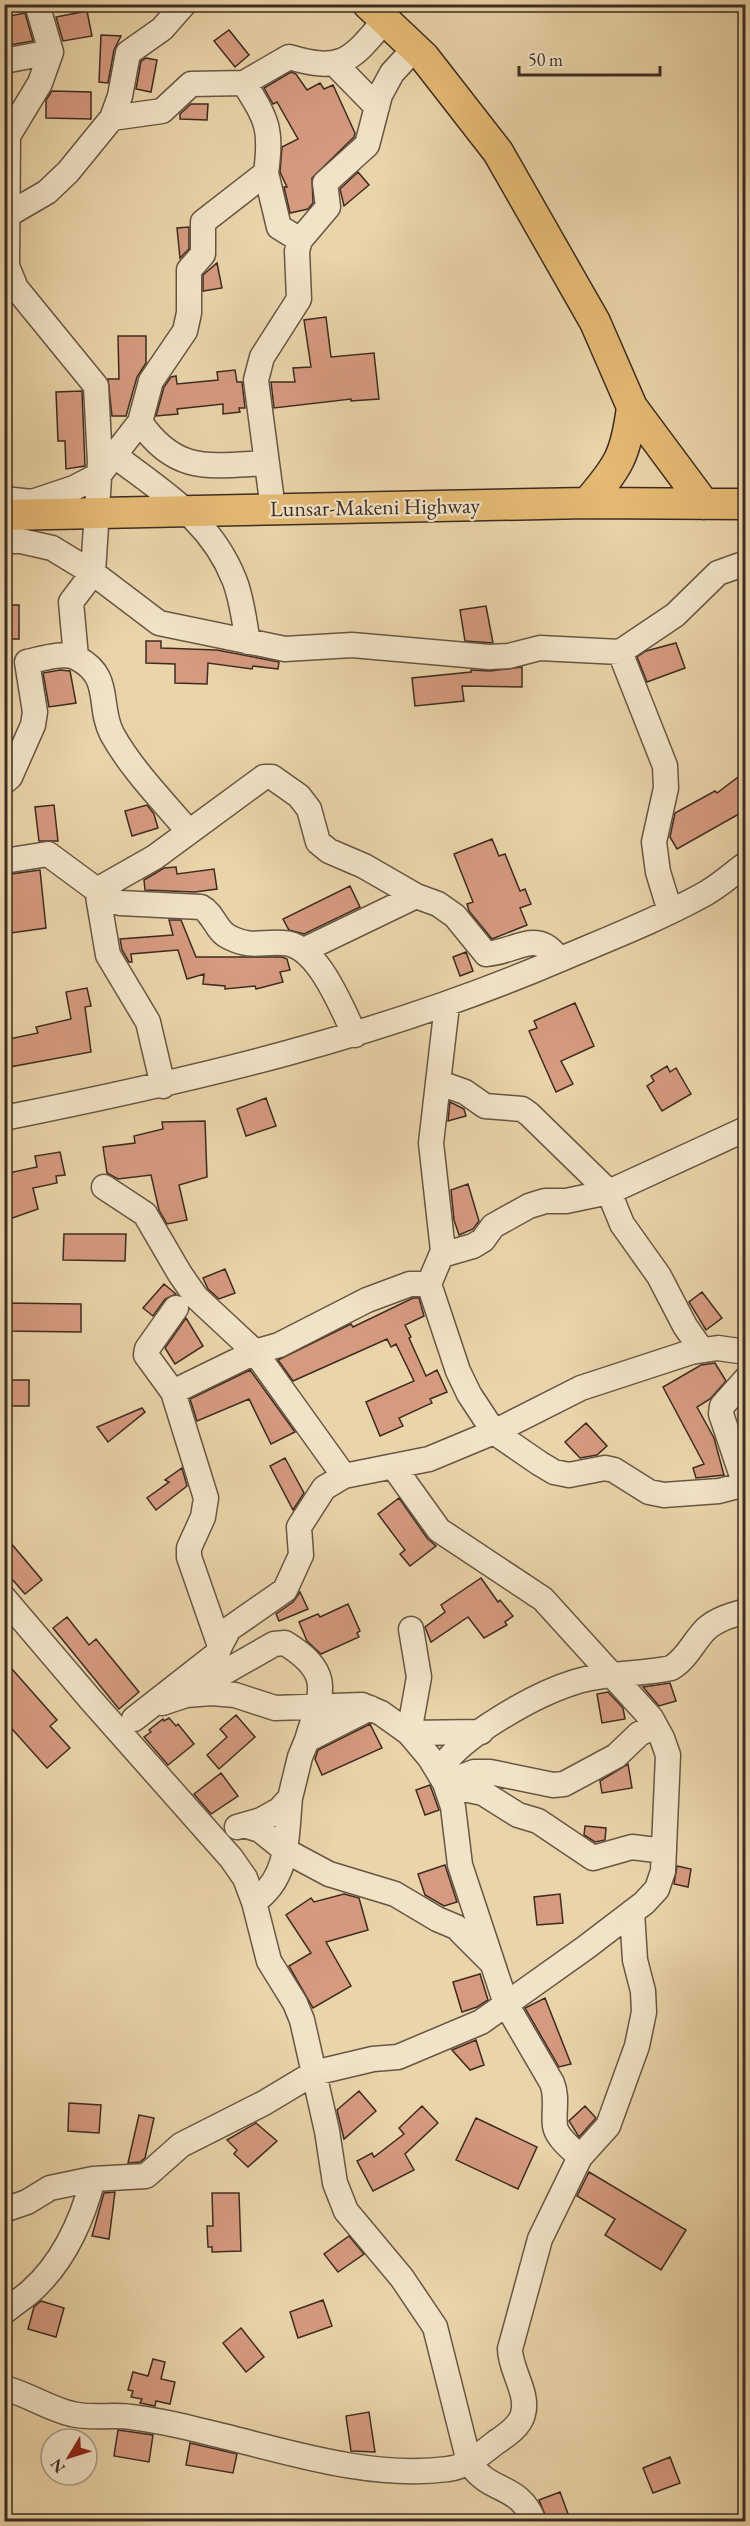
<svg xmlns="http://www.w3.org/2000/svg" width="750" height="2526" viewBox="0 0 750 2526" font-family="'EB Garamond',serif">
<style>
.building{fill:#d69a7f;stroke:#3d2c22;stroke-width:1.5}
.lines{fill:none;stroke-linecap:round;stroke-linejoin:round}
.minor-casing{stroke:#685644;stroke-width:27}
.major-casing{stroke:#3d2c22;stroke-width:33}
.minor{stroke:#f1e3c7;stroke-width:24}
.major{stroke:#e5ba74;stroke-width:30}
.labels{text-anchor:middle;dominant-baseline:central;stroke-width:4.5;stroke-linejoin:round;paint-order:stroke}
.street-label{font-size:22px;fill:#3d2c22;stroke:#f1e3c7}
</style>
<rect width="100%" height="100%" fill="#ead4a9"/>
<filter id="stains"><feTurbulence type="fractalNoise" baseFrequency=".00333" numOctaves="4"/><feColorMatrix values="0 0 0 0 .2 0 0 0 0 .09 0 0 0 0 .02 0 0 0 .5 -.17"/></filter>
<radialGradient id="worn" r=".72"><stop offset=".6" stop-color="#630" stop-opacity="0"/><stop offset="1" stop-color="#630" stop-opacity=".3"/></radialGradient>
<path class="building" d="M87 11 92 36 63 41 56 17Z
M25 13 33 41 4 46V17Z
M229 30 249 55 235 67 214 41Z
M101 35 121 36 114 50 108 83 99 82Z
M146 58 157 60 151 92 136 89 141 61Z
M291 72 296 74 307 90 320 83 324 89 333 85 355 133 354 137 312 178 313 203 308 209 290 213 284 187H287L280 172 282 147 298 139 277 102 273 104 264 88Z
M52 91 91 92V119L46 118V100Z
M191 104H208L207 120 180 119V114Z
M358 172 369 185 344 206 340 189Z
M189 227V249L180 258 177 228Z
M217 263 222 288 203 291V275Z
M326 317 331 357 374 353 379 399 351 401V399L274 408 271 382H295L293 368 311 367 304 320Z
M118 336H146V363L137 377 126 416H112L108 379H119Z
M235 370 237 382H242L245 408H239L240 412 223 414V404L177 409 178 414 156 416 164 387 171 377 176 376 177 384 218 380 217 372Z
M82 391 85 466 66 469 65 441H58L56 392Z
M4 605H19V639H4Z
M486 606 493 643 465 641 460 610Z
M146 641H161V648L217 650 279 662 278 669 253 666 252 669 208 663 207 684 175 683V664L146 663Z
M676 643 685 668 647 682 637 657 646 651Z
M522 667V687L462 686 464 701 415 706 412 678 471 672V670L490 671Z
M60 670 70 671 76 703 49 707 43 673Z
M746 771V810L677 849 670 837 675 813 715 791 717 793Z
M54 805 58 841H39L35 807Z
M147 805 154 814 158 828 132 836 125 811Z
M492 839 499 856 505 854 520 891 525 889 531 904 520 908 527 925 492 939 469 911 467 904 473 902 454 854Z
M176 867 177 874 214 869 217 889 195 892 145 890 144 880 164 868Z
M40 870 46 928 4 934V875Z
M350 886 360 907 304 934 289 930 283 919Z
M169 920H181L196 957H282L287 959 290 970 280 972 283 982 256 989 255 986 225 989V986L203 984 204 974 187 979 178 950 131 954 132 962H129L122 950 120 939 173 935Z
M466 952 473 971 460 976 453 957Z
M87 988 91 1006 85 1007 91 1052 4 1068V1040L38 1033 36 1027 71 1019 66 992Z
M575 1003 594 1046 561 1061 573 1084 556 1092 529 1031 537 1028 534 1021Z
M667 1066 670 1072 676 1068 691 1094 662 1111 647 1086 654 1081 651 1076Z
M266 1098 276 1126 246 1136 237 1109Z
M450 1102 464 1109 466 1116 448 1121Z
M205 1121 207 1177 179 1185 187 1220 167 1224 159 1210 151 1175 118 1179 107 1173 103 1147 135 1143 134 1136 163 1129 162 1122Z
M60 1152 65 1175 56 1176 57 1183 33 1188 38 1209 4 1221V1174L37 1167 35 1156Z
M468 1184 479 1221 473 1229 459 1235 454 1220 451 1190Z
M64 1234H126L125 1261 63 1260Z
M225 1269 235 1293 219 1299 208 1289 203 1278Z
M164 1284 176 1294 165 1299 153 1316 143 1308Z
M702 1292 722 1318 706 1330 689 1302Z
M413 1298H419L424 1316 405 1325 411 1337 409 1338 426 1376 437 1370 447 1392 430 1399 432 1403 399 1418 403 1426 380 1436 366 1402 414 1381 396 1344 391 1347 387 1339 293 1381 278 1360 351 1324 353 1327Z
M4 1303 81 1304V1332L4 1331Z
M186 1318 203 1346 175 1364 165 1348Z
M715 1363 726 1381 710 1399 697 1407 714 1438 724 1475 696 1478 693 1468 704 1464 663 1387 701 1365Z
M250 1370 295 1432 271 1444 249 1399 197 1421 190 1399Z
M4 1380H29V1406H4Z
M142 1408 145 1412 108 1442 97 1427Z
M586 1423 607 1446 597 1455 580 1458 565 1442Z
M285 1458 304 1493 293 1510 270 1466Z
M182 1468 187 1486 156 1510 147 1498 169 1482 165 1480Z
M399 1498 427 1538 436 1546 410 1566 400 1554 405 1550 378 1514Z
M4 1535 42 1580 25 1594 4 1570Z
M481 1578 498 1602 500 1600 513 1616 505 1622 507 1625 484 1638 468 1617 431 1642 425 1627 445 1612 441 1605Z
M300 1592 308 1609 279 1621 276 1614 293 1602Z
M348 1604 360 1631 357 1633 359 1637 321 1654 307 1641 299 1622 318 1614 320 1617Z
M67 1617 89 1645 96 1639 139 1692 119 1709 53 1628Z
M4 1660 57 1720 50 1726 70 1748 47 1768 4 1720Z
M670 1683 676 1701 659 1706 643 1687Z
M608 1692 623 1708 625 1719 602 1723 597 1694Z
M236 1715 255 1737 219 1769 207 1755 227 1737 220 1729Z
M169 1718 176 1726 178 1724 194 1744 168 1765 144 1737 151 1732 149 1730 163 1719 164 1721Z
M370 1724 382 1748 322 1775 315 1759 318 1750Z
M628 1764 632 1788 602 1793 600 1781Z
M221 1773 238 1796 211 1814 194 1794Z
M430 1785 439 1810 425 1815 416 1790Z
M585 1826 606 1828 605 1840 595 1842 584 1835Z
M445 1865 457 1902 444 1906 425 1895 418 1874Z
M677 1866 691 1869 688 1887 674 1884Z
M344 1894 359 1898 368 1930 326 1942 351 1986 313 2008 289 1966 311 1953 286 1915 311 1898 314 1902Z
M560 1894 563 1923 537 1925 534 1897Z
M480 1974 488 2000 477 2007 462 2012 453 1982Z
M545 1998 571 2064 559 2067 525 2008Z
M476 2040 484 2065 470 2070 452 2050Z
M359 2091 376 2111 344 2139 337 2110Z
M69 2103 101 2105 99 2133 68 2131Z
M422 2106 438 2123 405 2154 414 2170 373 2191 357 2161 372 2153 374 2157 404 2134 399 2128Z
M585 2106 596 2118 579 2137 569 2121Z
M139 2115 154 2118 145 2158 140 2162 128 2163Z
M476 2118 537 2147 518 2189 456 2160Z
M256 2123 277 2141 248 2167 234 2154 237 2150 227 2140Z
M589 2172 686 2230 661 2270 605 2235 615 2219 577 2196Z
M115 2192 109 2239 92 2236 104 2193Z
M212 2193H239L241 2251 212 2252V2247H208L207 2226H213Z
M349 2236 364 2254 338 2272 324 2254Z
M323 2300 332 2326 298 2338 290 2312Z
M41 2301 64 2308 56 2337 28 2329 34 2307Z
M241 2328 264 2357 246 2372 223 2343Z
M153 2359 165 2362 161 2379 175 2382 170 2404 156 2401 155 2406 140 2403 142 2399 131 2397 133 2391 128 2390 133 2372 148 2376Z
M369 2412 375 2452 351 2451 346 2416Z
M118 2430 153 2435 149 2462 114 2456Z
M190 2443 237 2454 233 2473 186 2465Z
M670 2457 680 2483 653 2493 643 2468Z
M560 2492 571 2522H548L539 2500Z"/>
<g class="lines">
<defs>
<path id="minor" d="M51 52 40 83 8 136 7 266 16 288 96 386 100 462 93 573 71 602 76 657
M4 61 51 52 37 4
M335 64 377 107
M112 118 162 111 191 84 244 83 289 57C343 73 351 60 385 20
M266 173 279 227 300 240
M4 217 47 192 68 172 112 118 120 96 128 53 162 29 184 4
M140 422C176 474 209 466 266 463
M114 455C163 493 210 519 234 579 242 598 244 621 248 642
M4 499 32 502 74 488 99 475 140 422 151 381 185 331 189 313V270L203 254V222L266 173C272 128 267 120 244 83
M273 509 256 380 262 357 299 299 297 251 300 240 328 207 325 183 367 145 380 95 392 73 415 48
M4 541H21L52 548 93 573 159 623 285 649 352 645 489 657 509 656 540 648 620 652 675 615 718 573 746 563
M620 652 665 766 666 788 654 842 658 872 670 911
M4 782 10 777 33 725 35 712 27 662C41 659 64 651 77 658 113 677 97 705 112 734 132 770 163 801 189 832
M4 861 48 854 109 899 120 903 201 907C214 914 216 931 229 937 253 949 261 941 284 943 318 945 341 1007 355 1035
M304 950 416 896
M440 1083 465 1092 485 1106 522 1109 529 1114 609 1192 622 1224 659 1276 685 1326 701 1349
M163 1086 148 1022 108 955 97 890 155 857 264 777H272L299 796 309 809 318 842 329 851 364 866 416 896 438 904 455 916 486 954C516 952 538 927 559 960
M4 1118C198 1079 379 1037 561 959 608 939 657 920 701 896 717 888 731 875 746 864
M104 1187 145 1214 180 1274 196 1297 255 1352 344 1476
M442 1255 473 1246 483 1240 493 1226 529 1206 545 1201H566L609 1192 746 1129
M429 1284 458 1371 469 1394 494 1432 539 1463 554 1472 569 1475 605 1468 614 1470 649 1492 664 1495 719 1491 746 1484
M173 1392 146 1355 147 1349 176 1308
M745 1485 721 1414 722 1406 746 1379
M4 1598 91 1700 231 1858 245 1878 254 1902 269 1961 295 2003 302 2020 327 2131 335 2183 346 2211 402 2278 435 2327 469 2462C490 2495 519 2482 534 2522
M411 1629 419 1677 409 1733 481 1732
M220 1646 229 1629 285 1590 301 1555 299 1527 324 1488 344 1476 429 1459 494 1432 581 1388 691 1352 718 1348 746 1352
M188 1693 274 1644 285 1643C335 1674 321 1693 307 1740
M162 1703 186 1695 212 1693 235 1695 275 1708 362 1705 381 1713 409 1733 430 1758 445 1783 453 1807 460 1865 506 2004 552 2083C558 2098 553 2111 555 2126 557 2138 572 2149 580 2157
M134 1719 217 1654 220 1646 189 1557V1548L203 1517 206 1498 173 1392 255 1352 279 1345 367 1300 410 1284H429L443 1251 431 1143 447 1005
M439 1771C460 1736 536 1694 575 1682 606 1672 640 1675 671 1668 687 1659 693 1642 706 1629 717 1619 732 1615 746 1611
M445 1783 474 1772H490L553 1785 564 1784 616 1756 639 1734 655 1726
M447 1789H463L483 1793 518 1815 538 1821 593 1858 632 1847 664 1851
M244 1825 260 1830 286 1851 329 1874 395 1894 437 1919 456 1927 490 1961
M237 1827 261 1820 279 1810 290 1798 300 1757 307 1740 370 1708
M254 1902C290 1877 286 1837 290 1798
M4 2210 27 2202 50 2188 93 2179
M4 2312C13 2304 22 2299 30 2292 64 2262 82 2221 93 2179L146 2176 181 2145 264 2103 314 2073 373 2059 398 2057 481 2022 585 1948 644 1903 657 1889 663 1871 668 1755 662 1738 651 1718 543 1599 439 1530 393 1466
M4 2388C28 2394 49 2409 72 2414 92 2419 111 2414 131 2417 155 2420 179 2425 202 2431 280 2449 368 2480 448 2469 466 2467 481 2454 495 2443 505 2436 520 2427 523 2414 529 2393 510 2370 510 2349L540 2239 580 2157 608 2126 637 2046 644 2012 643 1991 635 1960 632 1912"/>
<path id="major" d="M368 4 424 57 498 152 595 322 632 407 704 504
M587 503C619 466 626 455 632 407
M4 515 587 503 746 504"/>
</defs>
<use href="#minor" class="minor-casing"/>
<use href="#major" class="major-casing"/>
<use href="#minor" class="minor"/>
<use href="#major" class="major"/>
</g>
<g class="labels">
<g class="street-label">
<text transform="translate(375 507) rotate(-1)">Lunsar-Makeni Highway</text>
</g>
</g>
<rect width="750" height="2526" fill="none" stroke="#ead4a9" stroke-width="24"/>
<rect x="6" y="6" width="738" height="2514" fill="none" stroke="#3d2c22" stroke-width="3"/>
<rect x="12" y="12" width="726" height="2502" fill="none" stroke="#3d2c22" stroke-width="1.5"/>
<g transform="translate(69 2457) rotate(232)"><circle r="28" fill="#f1e3c7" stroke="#a99a85" stroke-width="1.5"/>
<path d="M0-4.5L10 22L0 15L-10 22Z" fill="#8f2418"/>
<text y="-9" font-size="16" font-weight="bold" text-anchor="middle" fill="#3d2c22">N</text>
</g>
<path d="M519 66v9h141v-9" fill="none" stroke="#3d2c22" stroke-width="3"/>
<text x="528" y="66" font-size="18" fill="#3d2c22" stroke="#f1e3c7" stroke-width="4.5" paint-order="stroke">50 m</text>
<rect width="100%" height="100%" filter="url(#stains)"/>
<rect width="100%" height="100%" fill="url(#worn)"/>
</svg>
